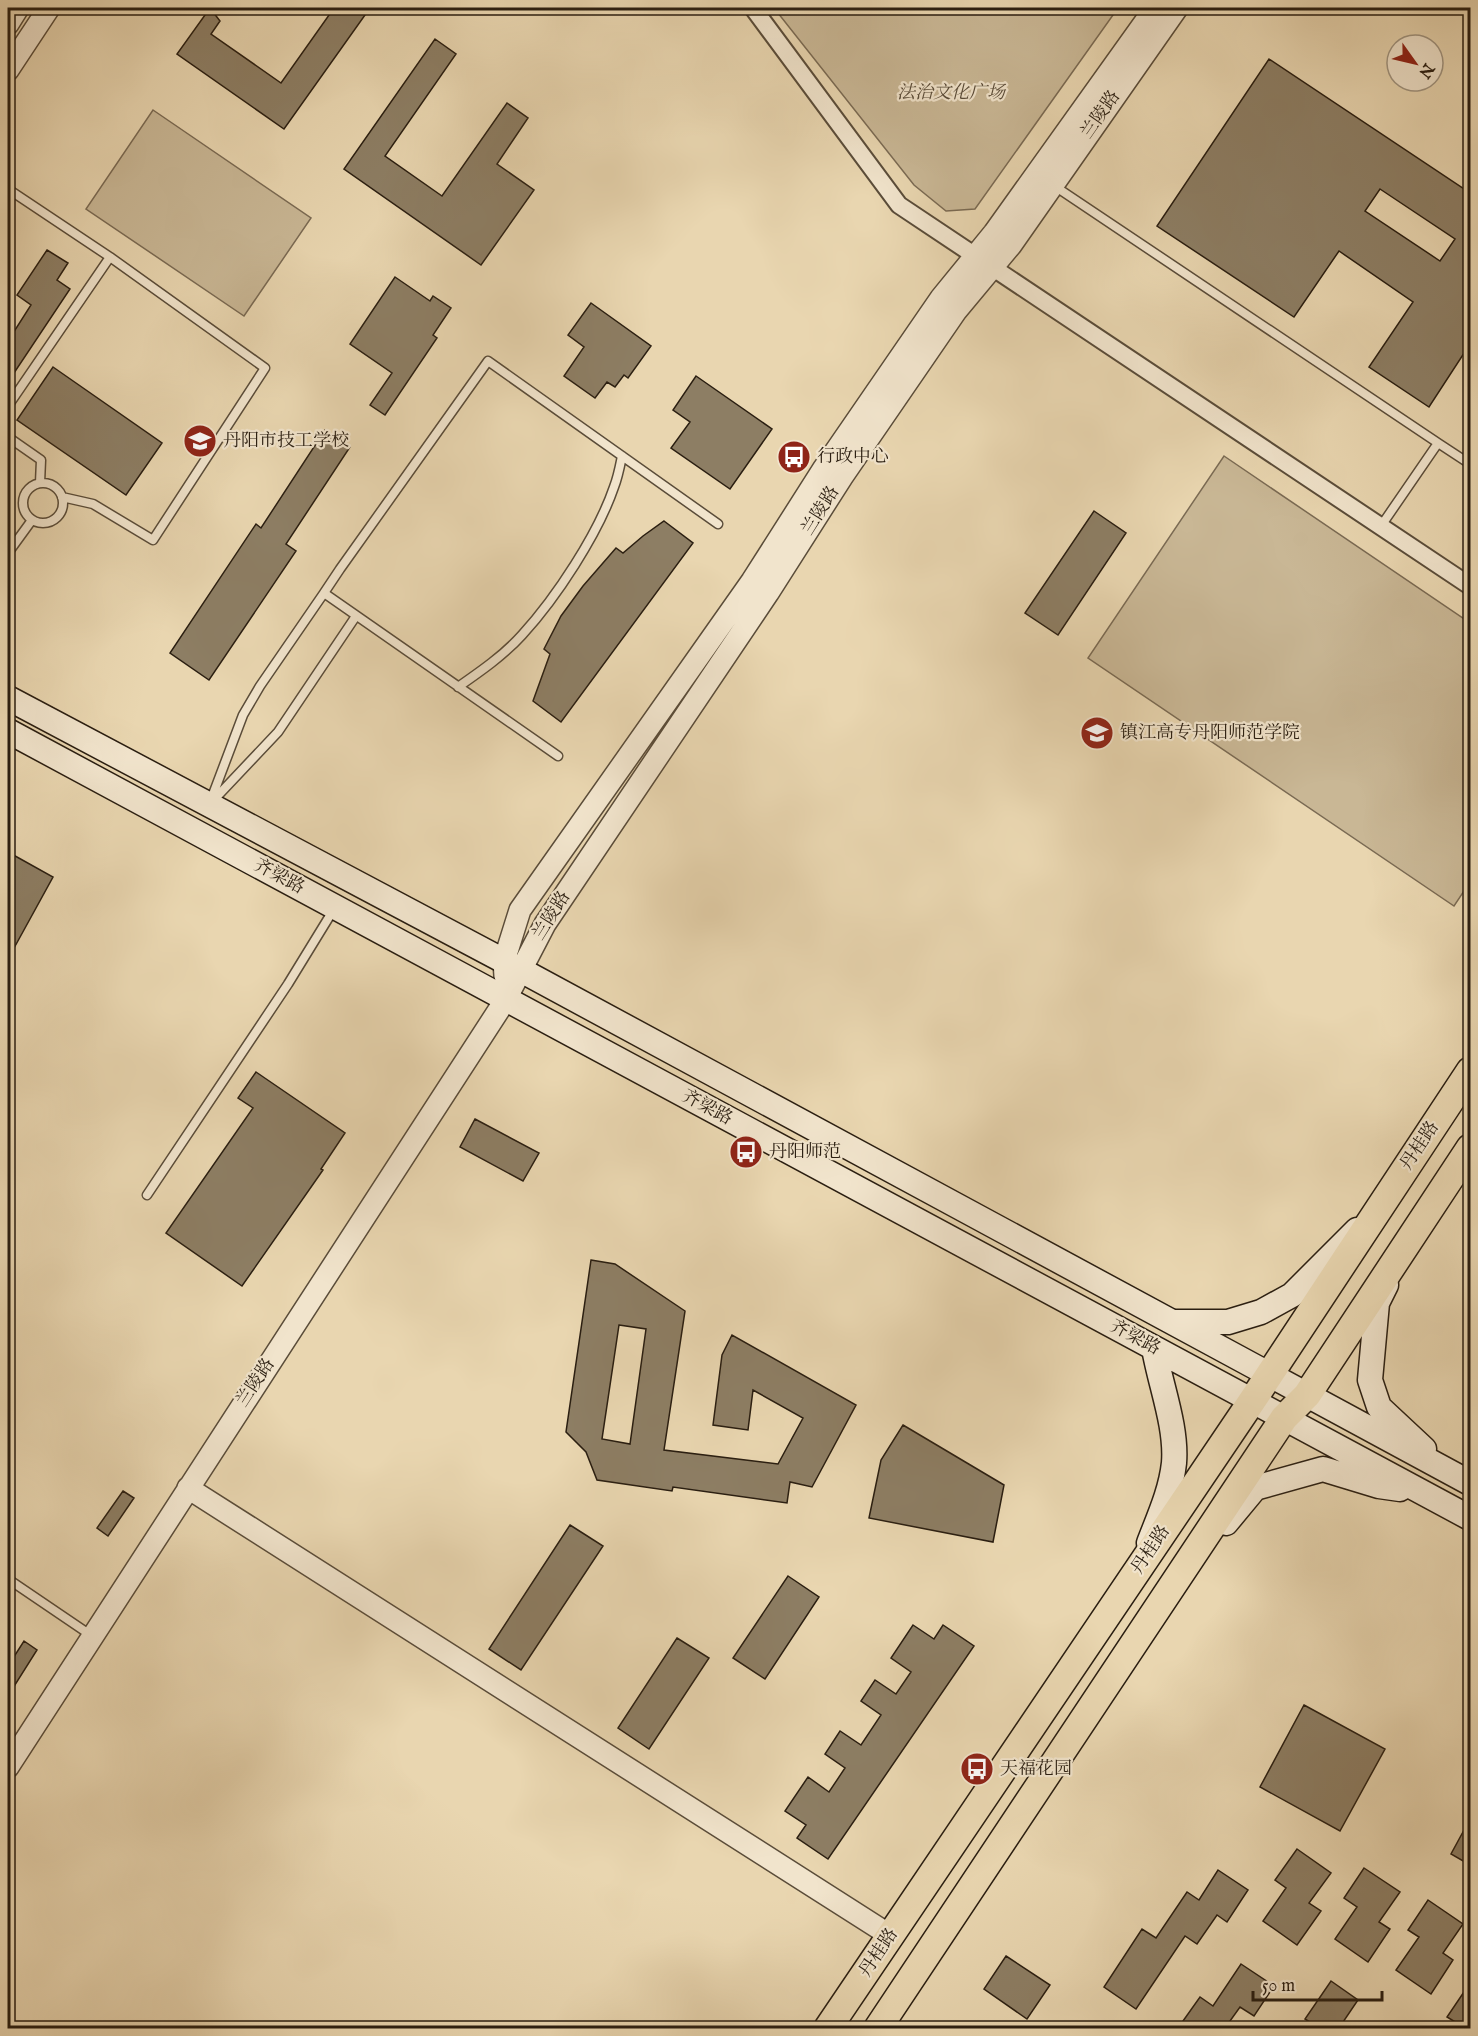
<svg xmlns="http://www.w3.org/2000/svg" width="1478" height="2036" viewBox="0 0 1478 2036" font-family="'IM FELL English','Noto Serif SC',serif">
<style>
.green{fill:#c9b795;stroke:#7a6a53;stroke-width:1.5}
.building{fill:#8d7e64;stroke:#2a1e11;stroke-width:1.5;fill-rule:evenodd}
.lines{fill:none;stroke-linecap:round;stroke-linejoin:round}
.service-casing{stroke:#5a4c39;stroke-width:11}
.minor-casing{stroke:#5a4c39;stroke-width:20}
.tertiary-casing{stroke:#5a4c39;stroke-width:24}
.secondary-casing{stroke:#2a1e11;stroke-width:27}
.primary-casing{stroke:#2a1e11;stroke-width:30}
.service{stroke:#f1e4cc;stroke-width:8}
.minor{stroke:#f1e4cc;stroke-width:16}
.tertiary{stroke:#f1e4cc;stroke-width:21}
.secondary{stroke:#f1e4cc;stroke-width:24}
.primary{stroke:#e9d6b0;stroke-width:27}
.labels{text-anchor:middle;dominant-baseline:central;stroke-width:4.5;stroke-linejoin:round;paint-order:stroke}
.park-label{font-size:18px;font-style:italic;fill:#5a4c39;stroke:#f1e4cc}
.street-label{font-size:18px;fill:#2a1e11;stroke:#f1e4cc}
.poi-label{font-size:18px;fill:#2a1e11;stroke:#f1e4cc;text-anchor:start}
</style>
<rect width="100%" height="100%" fill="#e9d6b0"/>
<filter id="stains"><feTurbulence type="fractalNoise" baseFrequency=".00333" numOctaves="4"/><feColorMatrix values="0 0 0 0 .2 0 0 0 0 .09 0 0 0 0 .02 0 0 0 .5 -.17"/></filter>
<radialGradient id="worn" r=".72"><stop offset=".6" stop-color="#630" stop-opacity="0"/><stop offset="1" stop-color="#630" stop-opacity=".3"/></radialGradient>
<path class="green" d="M774 8H1118L975 209 946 211 914 185Z
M153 110 311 218 244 316 86 209Z
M1224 456 1470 623V882L1454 906 1088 658Z"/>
<path class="building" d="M210 8 220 21 211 34 281 83 334 8H370L284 129 177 54Z
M435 39 456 54 385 156 442 196 507 103 528 118 497 164 534 190 481 265 344 169Z
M1269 59 1470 193V344L1429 407 1369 367 1413 302 1339 251 1294 317 1157 226ZM1380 189 1455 239 1440 261 1365 211Z
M47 250 68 263 57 280 70 289 8 382V341L31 305 17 295Z
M395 277 430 301 433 296 451 308 433 335 437 338 385 415 370 405 392 373 350 344Z
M591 303 651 346 628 378 624 375 615 387 607 382 595 398 564 376 584 347 568 335Z
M53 367 162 443 126 495 17 420Z
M696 376 772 429 730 489 671 448 690 422 673 410Z
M325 430 350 447 286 544 296 551 209 680 170 653 256 524 261 528Z
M1094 511 1126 533 1058 635 1025 613Z
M664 521 693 543 561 722 533 701 550 654 544 649 561 616 583 586 616 548 623 553 643 536Z
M8 852 53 877 8 959Z
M256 1072 345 1133 321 1169 323 1170 242 1286 166 1233 253 1108 238 1098Z
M475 1119 539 1153 523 1181 460 1147Z
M591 1260 615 1264 685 1311 664 1450 778 1464 803 1418 753 1390 748 1430 713 1425 722 1355 732 1335 856 1405 812 1487 790 1482 787 1503 673 1487 672 1491 597 1480 586 1452 566 1432ZM619 1325 646 1329 630 1444 602 1439Z
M903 1425 1004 1485 993 1542 869 1518 881 1460Z
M123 1491 134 1498 108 1536 97 1528Z
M570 1525 603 1546 521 1670 489 1649Z
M788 1576 819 1597 765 1679 733 1658Z
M913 1625 934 1639 943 1625 974 1646 828 1859 797 1838 806 1825 785 1811 808 1777 829 1792 845 1768 825 1754 840 1731 861 1745 881 1715 861 1701 875 1680 896 1694 911 1672 891 1658Z
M677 1638 709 1658 649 1749 618 1728Z
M24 1641 37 1650 8 1696V1666Z
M1304 1705 1385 1749 1340 1831 1260 1787Z
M1470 1819V1865L1451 1854Z
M1297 1849 1331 1873 1309 1903 1321 1911 1297 1945 1263 1921 1286 1888 1275 1880Z
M1364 1868 1400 1892 1379 1922 1390 1929 1368 1962 1335 1939 1357 1907 1344 1898Z
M1218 1870 1248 1890 1227 1922 1217 1915 1197 1944 1185 1936 1136 2009 1104 1987 1142 1929 1156 1938 1187 1892 1199 1900Z
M1428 1900 1463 1924 1443 1953 1453 1960 1431 1994 1396 1970 1419 1937 1408 1930Z
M1006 1956 1050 1985 1027 2019 984 1989Z
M1241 1964 1274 1986 1254 2016 1240 2007 1225 2028H1178L1200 1997 1213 2006Z
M1331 1981 1358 2000 1339 2028H1319L1305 2019Z
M1470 1983V2028H1465L1447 2017Z"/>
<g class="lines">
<defs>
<path id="service" d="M1053 185 1438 443
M8 189 110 257 265 368 153 540 93 504 62 497
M8 406 110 257
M8 437 41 460 40 483
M23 503a20 20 0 1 1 40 0a20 20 0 1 1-40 0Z
M1381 526 1438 443 1470 464
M8 553 32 520
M324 593 260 686 243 715 209 805 278 732 356 616
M458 687C481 671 504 655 522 635 556 598 598 534 614 487 618 477 620 466 622 456
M558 756 324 593 340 569 488 361 718 524
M147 1195 288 984 334 909
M8 1579 92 1636"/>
<path id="minor" d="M753 8 899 205 1470 586"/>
<path id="tertiary" d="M8 24 18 8
M8 70 49 8
M505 976 504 961 520 910 752 581 824 468 941 298 994 233 1155 8
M188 1488 891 1936
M8 1767 506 999 545 924 768 593 842 477 956 311 1011 245 1177 8"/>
<path id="secondary" d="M8 698 504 961 1470 1483
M8 731 1470 1518
M1386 1285 1377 1303 1370 1380 1379 1407 1424 1449
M1176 1322H1228L1261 1312 1292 1295 1357 1230
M1226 1523 1255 1488 1323 1469 1379 1486 1400 1489
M1149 1543C1159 1517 1171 1491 1174 1463 1177 1426 1160 1384 1154 1348"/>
<path id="primary" d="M828 2028 1252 1401 1470 1071
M878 2028 1284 1418 1307 1395 1470 1148"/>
</defs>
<use href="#service" class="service-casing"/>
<use href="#minor" class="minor-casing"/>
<use href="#tertiary" class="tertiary-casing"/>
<use href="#secondary" class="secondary-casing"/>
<use href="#primary" class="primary-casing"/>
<use href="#service" class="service"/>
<use href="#minor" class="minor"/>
<use href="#tertiary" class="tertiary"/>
<use href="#secondary" class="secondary"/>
<use href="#primary" class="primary"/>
</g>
<defs>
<symbol id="school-disc" viewBox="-11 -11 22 22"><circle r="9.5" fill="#8f2418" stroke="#f1e4cc"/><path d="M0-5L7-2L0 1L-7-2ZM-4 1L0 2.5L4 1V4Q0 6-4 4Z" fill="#fff"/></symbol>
<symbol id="bus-disc" viewBox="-11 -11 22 22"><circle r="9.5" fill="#8f2418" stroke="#f1e4cc"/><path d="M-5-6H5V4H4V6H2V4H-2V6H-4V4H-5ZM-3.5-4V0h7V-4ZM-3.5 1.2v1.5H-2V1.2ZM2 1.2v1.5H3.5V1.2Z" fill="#fff"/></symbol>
</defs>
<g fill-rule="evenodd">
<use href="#school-disc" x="181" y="422" width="38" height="38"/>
<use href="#bus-disc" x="775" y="438" width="38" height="38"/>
<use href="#school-disc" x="1078" y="714" width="38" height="38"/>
<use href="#bus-disc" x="727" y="1133" width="38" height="38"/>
<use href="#bus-disc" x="958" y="1750" width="38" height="38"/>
</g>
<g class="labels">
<g class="park-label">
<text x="951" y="93">法治文化广场</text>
</g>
<g class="street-label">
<text transform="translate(1101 115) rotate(-55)">兰陵路</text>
<text transform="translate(821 511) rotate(-58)">兰陵路</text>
<text transform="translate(279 877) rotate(28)">齐梁路</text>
<text transform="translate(552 916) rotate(-58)">兰陵路</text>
<text transform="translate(707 1108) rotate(28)">齐梁路</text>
<text transform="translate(1420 1146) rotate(-56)">丹桂路</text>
<text transform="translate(1135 1338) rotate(28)">齐梁路</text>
<text transform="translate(256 1383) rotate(-57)">兰陵路</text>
<text transform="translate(1151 1550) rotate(-56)">丹桂路</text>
<text transform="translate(879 1953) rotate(-56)">丹桂路</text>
</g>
<g class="poi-label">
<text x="223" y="441">丹阳市技工学校</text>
<text x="817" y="457">行政中心</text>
<text x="1120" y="733">镇江高专丹阳师范学院</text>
<text x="769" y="1152">丹阳师范</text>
<text x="1000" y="1769">天福花园</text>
</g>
</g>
<rect width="1478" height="2036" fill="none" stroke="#e9d6b0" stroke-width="30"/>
<rect x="9" y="9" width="1460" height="2018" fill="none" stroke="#2a1e11" stroke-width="3"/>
<rect x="15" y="15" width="1448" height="2006" fill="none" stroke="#2a1e11" stroke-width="1.5"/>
<g transform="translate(1415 63) rotate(124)"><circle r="28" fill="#f1e4cc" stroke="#a19581" stroke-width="1.5"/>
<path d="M0-4.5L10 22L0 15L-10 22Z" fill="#8f2418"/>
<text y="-9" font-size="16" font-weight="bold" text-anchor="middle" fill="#2a1e11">N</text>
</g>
<path d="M1253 1991v9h129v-9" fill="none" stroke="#2a1e11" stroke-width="3"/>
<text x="1262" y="1991" font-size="18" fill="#2a1e11" stroke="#f1e4cc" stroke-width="4.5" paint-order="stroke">50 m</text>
<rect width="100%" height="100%" filter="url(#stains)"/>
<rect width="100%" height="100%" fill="url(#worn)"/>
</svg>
